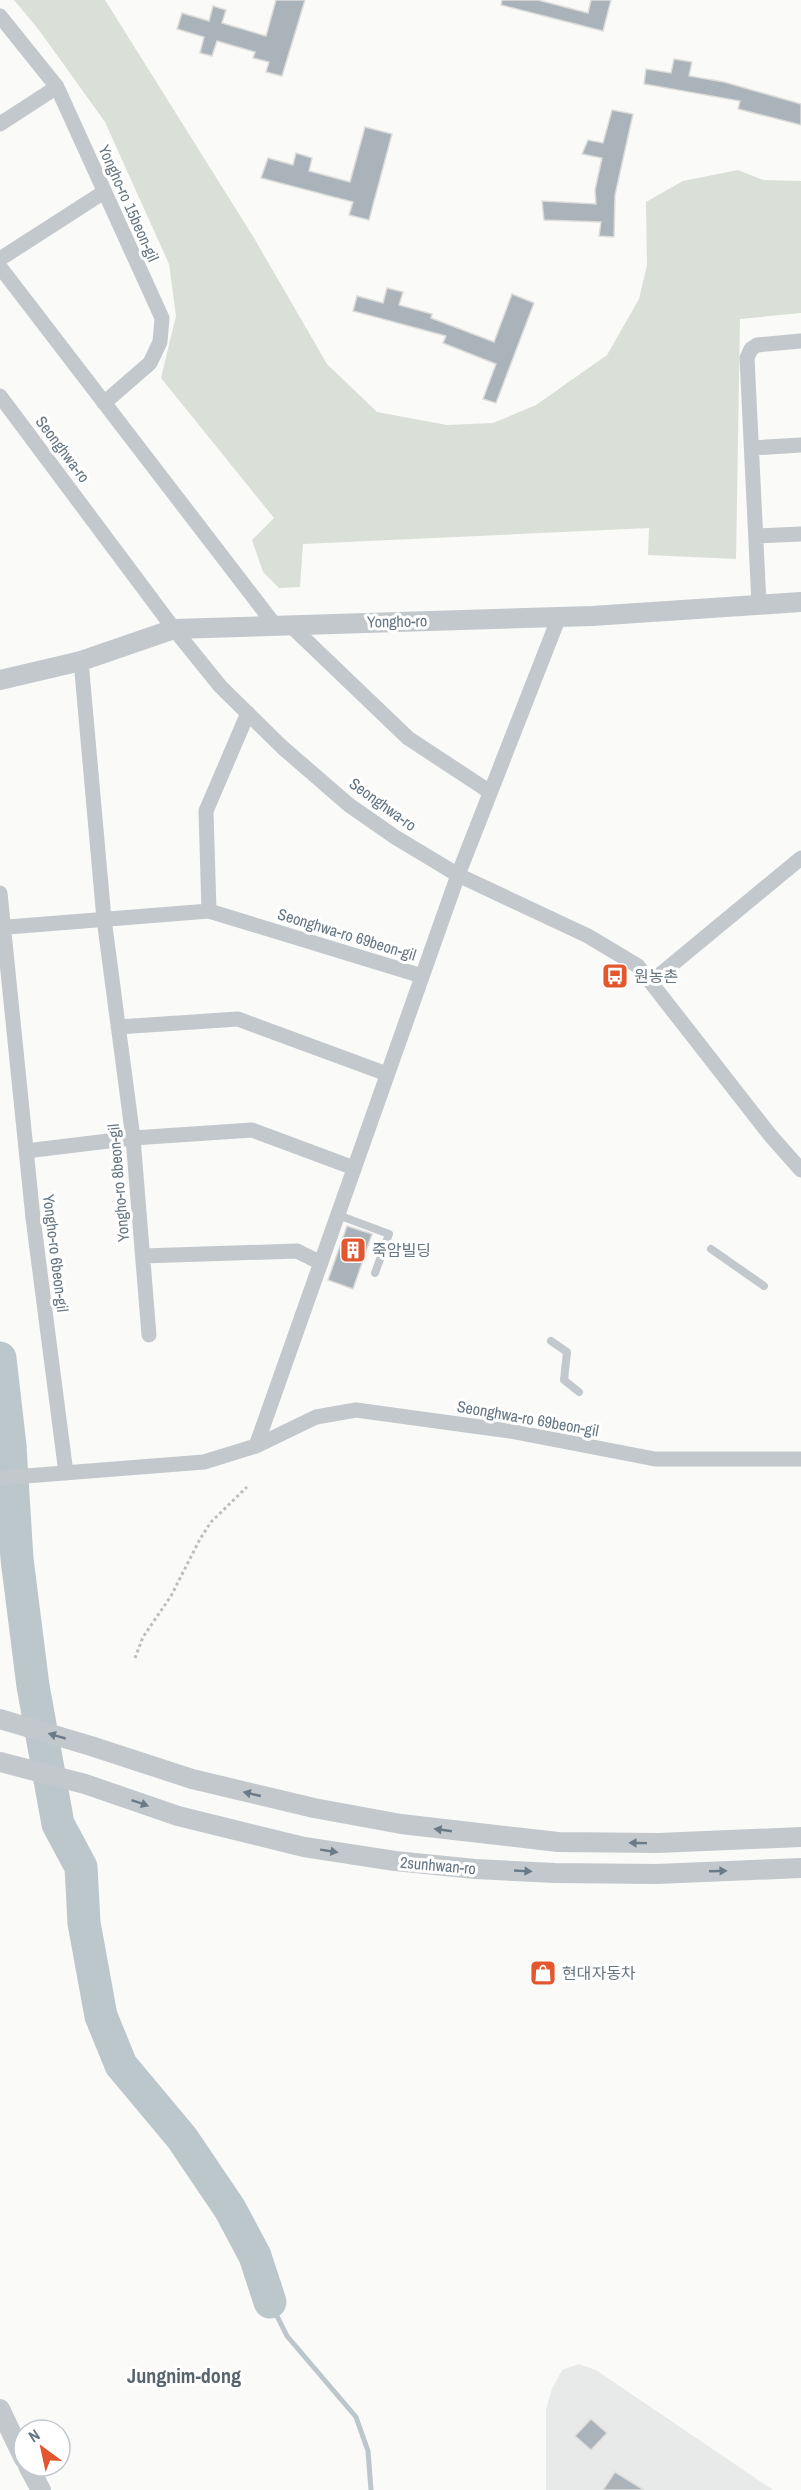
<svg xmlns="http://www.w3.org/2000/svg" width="801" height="2490" viewBox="0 0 801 2490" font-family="'Archivo Narrow','Noto Sans KR',sans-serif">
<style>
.built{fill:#e8e9e9}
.green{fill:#dadfd7}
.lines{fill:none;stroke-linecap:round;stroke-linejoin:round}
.stream{stroke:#bbc7cb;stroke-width:5}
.river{stroke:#bbc7cb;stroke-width:33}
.building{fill:#aab3b9;stroke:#dcdcda;stroke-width:1.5}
.path{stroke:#bbbfc2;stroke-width:3;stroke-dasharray:3 3;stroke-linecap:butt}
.service{stroke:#c3c8cc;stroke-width:8}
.minor{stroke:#c3c8cc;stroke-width:15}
.tertiary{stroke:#c3c8cc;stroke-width:20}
.oneway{fill:#6a7a87}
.labels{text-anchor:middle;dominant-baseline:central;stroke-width:6;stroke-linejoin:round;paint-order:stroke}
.street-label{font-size:16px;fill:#657683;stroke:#fff}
.poi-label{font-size:16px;fill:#657683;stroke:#fff;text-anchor:start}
.quarter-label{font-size:20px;font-weight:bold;fill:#57646e;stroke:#fff}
</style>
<rect width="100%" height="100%" fill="#fafaf8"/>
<path class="built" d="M579 2364 596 2370 773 2490H546V2409L552 2389 562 2370Z"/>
<path class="green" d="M14 0H105L254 238 327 364 377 412 447 425 493 423 536 405 607 355 639 299 647 265 646 202 683 181 738 170 763 180 801 181V313L740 319 736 559 648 555 649 528 303 544 300 587 279 588 263 572 252 540 274 518 161 378 176 316 169 264 105 122 39 30Z"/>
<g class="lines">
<path class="stream" d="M270 2302 287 2336 356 2417 368 2451 371 2490"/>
<path class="river" d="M0 1358 10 1446 17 1559 33 1686 58 1824 81 1867 84 1923 101 2016 121 2065 182 2138 230 2209 255 2256 270 2302"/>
</g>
<path class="building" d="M276 0H305L282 76 266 72 269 62 253 58 255 52 217 41 212 56 200 53 204 37 177 29 182 13 209 21 213 6 226 10 222 23 266 36Z
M502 0H538L588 13 591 0H611L603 31 501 5Z
M674 59 692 62 689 76 724 82 801 104V125L738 109 740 101 644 84 646 69 671 73Z
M612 110 633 114 615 195 614 237 599 236 601 222 544 220 542 201 596 204 595 190 602 158 582 154 588 140 603 143Z
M365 127 392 134 369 220 349 215 353 202 261 178 268 158 293 165 296 153 312 158 309 171 350 182Z
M387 288 403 292 399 305 432 314 431 318 494 342 512 294 534 303 496 403 483 399 496 364 443 343 446 336 353 311 357 296 383 303Z
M347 1226 372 1234 353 1289 328 1280Z
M591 2419 607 2433 591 2450 575 2436Z
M615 2472 644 2490H603Z"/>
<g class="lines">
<path class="path" d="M135 1658 143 1637 171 1596 200 1539 211 1522 247 1487"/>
<path class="service" d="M338 1215 389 1234 375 1273
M711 1249 764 1286
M551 1341 567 1352 564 1380 579 1392"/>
<path class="minor" d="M0 16 57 87 162 318 160 342 150 363 104 403
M0 124 57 87
M0 259 104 192
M0 267 274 624
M0 396 174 629 220 686 282 747 349 805 395 837 458 875 588 936 638 966 770 1135 801 1170
M752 448 801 445
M756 536 801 534
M759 604 747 358 751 349 757 345 801 341
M559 617 458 875 256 1446 316 1417 356 1410 510 1431 655 1459H801
M289 624 408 738 490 792
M81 661 104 919 133 1138 149 1335
M0 893 33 1218 66 1473
M209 911 206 811 248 713
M8 927 209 911 422 976
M651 982 801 858
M118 1027 238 1019 387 1074
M26 1151 133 1138 252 1130 354 1168
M143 1256 297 1251 321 1263
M0 1478 204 1462 256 1446"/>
<path class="tertiary" d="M0 680 81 661 174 629 592 616 801 602
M0 1719 91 1746 192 1779 314 1808 401 1824 558 1842 658 1843 801 1837
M0 1762 85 1784 178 1816 304 1847 395 1861 475 1869 555 1873 657 1874 801 1868
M0 2409 24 2459
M28 2466 41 2490"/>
</g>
<defs><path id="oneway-solid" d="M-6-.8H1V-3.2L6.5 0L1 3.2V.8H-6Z" transform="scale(1.5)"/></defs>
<g class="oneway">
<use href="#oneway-solid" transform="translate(57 1736) rotate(-164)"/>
<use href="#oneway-solid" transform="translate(252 1794) rotate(-167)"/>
<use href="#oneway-solid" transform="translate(140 1803) rotate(19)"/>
<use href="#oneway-solid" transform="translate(443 1830) rotate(-172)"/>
<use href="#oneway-solid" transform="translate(638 1843) rotate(-179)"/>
<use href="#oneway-solid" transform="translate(329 1851) rotate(9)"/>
<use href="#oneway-solid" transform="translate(523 1871) rotate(3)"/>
<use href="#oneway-solid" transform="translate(718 1871) rotate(-2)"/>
</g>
<defs>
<symbol id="bus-square" viewBox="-11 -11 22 22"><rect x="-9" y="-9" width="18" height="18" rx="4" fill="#e4572e" stroke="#fff"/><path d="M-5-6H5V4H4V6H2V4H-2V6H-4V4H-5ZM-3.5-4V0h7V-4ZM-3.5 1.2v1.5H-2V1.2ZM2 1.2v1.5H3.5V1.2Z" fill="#fff"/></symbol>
<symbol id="building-square" viewBox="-11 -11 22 22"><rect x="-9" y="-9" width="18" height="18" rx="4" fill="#e4572e" stroke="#fff"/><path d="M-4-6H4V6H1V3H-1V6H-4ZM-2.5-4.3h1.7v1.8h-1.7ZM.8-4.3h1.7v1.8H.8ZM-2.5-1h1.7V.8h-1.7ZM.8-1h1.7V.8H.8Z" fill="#fff"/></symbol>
<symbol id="shop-square" viewBox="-11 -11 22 22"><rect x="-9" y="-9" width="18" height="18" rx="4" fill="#e4572e" stroke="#fff"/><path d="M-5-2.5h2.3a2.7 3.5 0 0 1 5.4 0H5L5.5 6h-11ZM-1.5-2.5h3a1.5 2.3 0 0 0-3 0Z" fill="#fff"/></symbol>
</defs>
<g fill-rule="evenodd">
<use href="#bus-square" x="600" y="961" width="30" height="30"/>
<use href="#building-square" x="338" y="1235" width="30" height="30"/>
<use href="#shop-square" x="528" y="1958" width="30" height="30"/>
</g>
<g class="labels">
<g class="street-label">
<text transform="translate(129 203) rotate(66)">Yongho-ro 15beon-gil</text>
<text transform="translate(63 449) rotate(53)">Seonghwa-ro</text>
<text transform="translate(397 621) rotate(-1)">Yongho-ro</text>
<text transform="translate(383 804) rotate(36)">Seonghwa-ro</text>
<text transform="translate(347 934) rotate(17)">Seonghwa-ro 69beon-gil</text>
<text transform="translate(118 1183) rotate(-95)">Yongho-ro 8beon-gil</text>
<text transform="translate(56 1253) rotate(83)">Yongho-ro 6beon-gil</text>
<text transform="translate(528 1418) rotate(10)">Seonghwa-ro 69beon-gil</text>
<text transform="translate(438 1865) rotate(5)">2sunhwan-ro</text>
</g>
<g class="poi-label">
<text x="634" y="976">원농촌</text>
<text x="372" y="1250">죽암빌딩</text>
<text x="562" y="1973">현대자동차</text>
</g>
<g class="quarter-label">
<text x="184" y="2375">Jungnim-dong</text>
</g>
</g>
<g transform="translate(42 2448) rotate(327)"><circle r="28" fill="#ffffff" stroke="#c1c8cd" stroke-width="1.5"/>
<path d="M0-4.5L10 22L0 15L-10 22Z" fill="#e4572e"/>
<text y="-9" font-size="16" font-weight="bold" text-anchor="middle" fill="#657683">N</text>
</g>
</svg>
